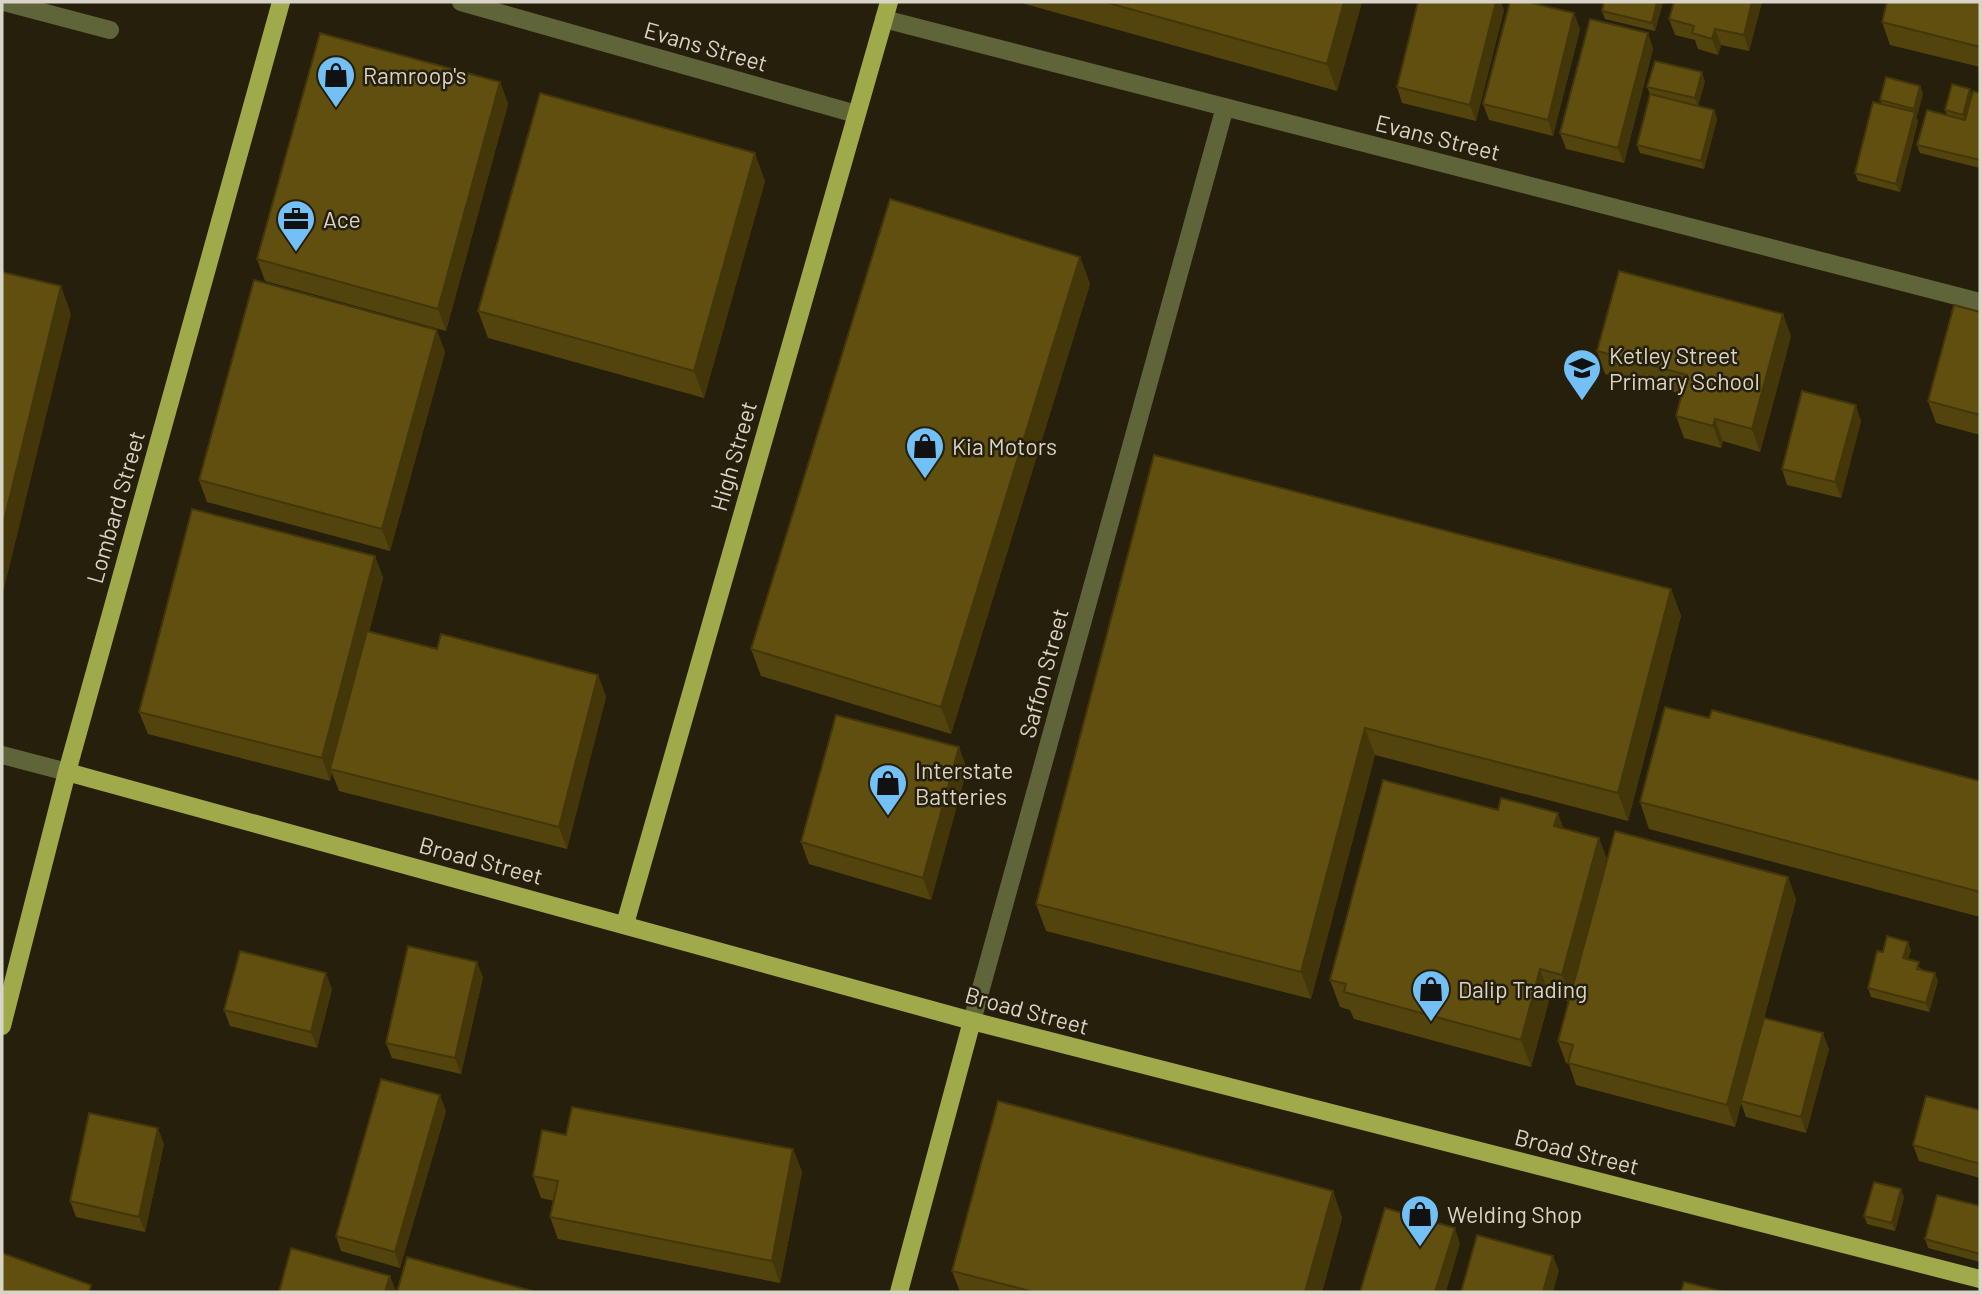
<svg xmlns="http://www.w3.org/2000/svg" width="1982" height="1294" viewBox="0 0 1982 1294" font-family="Barlow,sans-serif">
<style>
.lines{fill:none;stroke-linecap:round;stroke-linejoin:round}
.minor{stroke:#5f6539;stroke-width:18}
.major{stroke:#a0aa4a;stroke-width:18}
.wall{fill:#53440d}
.shaded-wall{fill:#43370a}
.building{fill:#604f0f;stroke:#43370a;stroke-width:2}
.labels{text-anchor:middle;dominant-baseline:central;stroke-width:5;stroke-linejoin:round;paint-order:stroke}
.street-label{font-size:23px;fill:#d8d5c8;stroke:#251f0b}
.poi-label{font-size:23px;fill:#d8d5c8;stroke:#251f0b;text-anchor:start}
</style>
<rect width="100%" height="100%" fill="#251f0b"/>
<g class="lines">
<path class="minor" d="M4 2 110 30
M461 2 856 114
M884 19 1980 302
M2 755 67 772
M972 1021 1225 107"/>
<path class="major" d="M67 772 972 1021 1980 1279
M625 924 889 2
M2 1026 67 772 281 2
M899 1292 972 1021"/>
</g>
<path class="wall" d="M1018 2H1362L1337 91Z
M1663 2 1655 31 1605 19 1602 11Z
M1762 2 1749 51 1721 45 1718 55 1698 49 1695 40 1675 35 1669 19Z
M1980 2V67L1890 45 1882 22Z
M1504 10 1476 121 1402 103 1397 87Z
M1580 29 1553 136 1489 120 1483 104Z
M1648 33 1653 49 1624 163 1566 149 1560 133Z
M1705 81 1698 106 1714 110 1717 119 1704 169 1640 153 1637 145 1650 94 1647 87Z
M500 82 508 104 446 331 265 281 257 259Z
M1920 86 1923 94 1916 117 1918 121 1900 192 1858 181 1855 173 1882 104 1880 100Z
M1980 93V168L1920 153 1917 145 1947 115 1945 110 1972 94Z
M765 181 704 398 488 338 478 311Z
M1080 257 1090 284 951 734 761 676 751 649Z
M1980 312V435L1936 423 1928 401Z
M1791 336 1760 452 1723 441 1721 448 1684 438 1676 416 1682 394 1605 374 1597 351Z
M445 352 390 551 207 502 199 480Z
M1861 421 1841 498 1787 485 1782 469Z
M1154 455 1671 589 1681 616 1628 821 1375 755 1311 999 1046 931 1036 904Z
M375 556 383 578 369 632 437 649 598 675 606 697 567 849 339 791 332 773 330 781 148 734 139 712Z
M1709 718 1980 781V917L1649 829 1640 802Z
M967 769 931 900 809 864 801 842Z
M1563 828 1599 838 1607 860 1788 877 1796 900 1764 1018 1829 1049 1806 1133 1746 1117 1741 1103 1735 1127 1576 1085 1569 1064 1566 1063 1558 1041 1568 1001 1550 997 1531 1067 1354 1019 1350 1010 1340 1007 1330 980Z
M1911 950 1908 959 1938 981 1929 1012 1871 997 1868 988 1883 952Z
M483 977 461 1074 392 1058 386 1043Z
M332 989 317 1048 230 1026 224 1010Z
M1980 1110V1178L1919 1161 1913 1145Z
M446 1111 400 1268 341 1251 336 1236Z
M566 1135 793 1149 802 1172 780 1283 558 1239 550 1217 554 1201 541 1198 533 1176Z
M164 1144 145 1232 76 1217 70 1201Z
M1333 1191 1342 1218 1322 1292H960L952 1271Z
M1904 1197 1895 1231 1867 1224 1864 1216Z
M1980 1206V1262L1928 1248 1925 1239Z"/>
<path class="shaded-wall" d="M1344 2H1362L1337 91 1327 64Z
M1496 2H1501L1504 10 1476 121 1470 105Z
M1657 2H1663L1655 31 1652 23Z
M1752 2H1762L1749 51 1744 35Z
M1574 13 1580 29 1553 136 1548 120Z
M1715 29 1721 45 1718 55 1712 39Z
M1648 33 1653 49 1624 163 1618 148Z
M1702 72 1705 81 1698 106 1695 98Z
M500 82 508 104 446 331 438 309Z
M1920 86 1923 94 1917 117 1914 109Z
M1970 89 1973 97 1966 123 1963 115Z
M1714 110 1717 119 1704 169 1701 161Z
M1915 112 1918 121 1900 192 1896 184Z
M755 153 765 181 704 398 694 371Z
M1080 257 1090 284 951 734 941 707Z
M61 286 71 314 2 597V529Z
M1783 314 1791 336 1760 452 1752 429Z
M437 330 445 352 390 551 382 529Z
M1856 405 1861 421 1841 498 1835 482Z
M1715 419 1723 441 1721 448 1713 426Z
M375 556 383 578 333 770 330 769 332 773 330 781 322 758Z
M1671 589 1681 616 1628 821 1618 793Z
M598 675 606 697 567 849 559 827Z
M1365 728 1375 755 1311 999 1301 972Z
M959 747 967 769 931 900 923 878Z
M1558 813 1568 841 1554 826Z
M1599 838 1609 865 1572 1002 1562 975Z
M1788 877 1796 900 1735 1127 1727 1105Z
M1908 942 1911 950 1906 966 1903 958Z
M477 962 483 977 461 1074 455 1058Z
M1540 969 1550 997 1531 1067 1521 1040Z
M326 973 332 989 317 1048 311 1032Z
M1935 973 1938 981 1929 1012 1926 1003Z
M1823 1033 1829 1049 1806 1133 1801 1117Z
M440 1095 446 1111 400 1268 395 1252Z
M158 1128 164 1144 145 1232 139 1217Z
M793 1149 802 1172 780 1283 772 1261Z
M1901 1189 1904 1197 1895 1231 1892 1223Z
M1333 1191 1342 1218 1322 1292H1305Z
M1455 1228 1460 1244 1446 1292H1435Z
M1553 1256 1559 1271 1553 1292H1543Z
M390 1276 396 1291 395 1292H385Z"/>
<path class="building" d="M1105 2H1344L1327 64Z
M1418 2H1496L1470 105 1397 87Z
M1510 2H1528L1574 13 1548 120 1483 104Z
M1604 2H1657L1652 23 1602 11Z
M1674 2H1752L1744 35 1715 29 1712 39 1692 33 1694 26 1669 19Z
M1887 2H1980V47L1882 22Z
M1590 19 1648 33 1618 148 1560 133Z
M320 33 500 82 438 309 257 259Z
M1655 61 1702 72 1695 98 1647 87Z
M1886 77 1920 86 1914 109 1880 100Z
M1952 84 1970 89 1963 115 1945 110Z
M1973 91 1980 93V160L1917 145 1927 110 1965 120Z
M540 93 755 153 694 371 478 311Z
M1650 94 1714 110 1701 161 1637 145Z
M1873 102 1915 112 1896 184 1855 173Z
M890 199 1080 257 941 707 751 649Z
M1619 271 1783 314 1752 429 1715 419 1713 426 1676 416 1687 375 1597 351Z
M2 272 61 286 2 529Z
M254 280 437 330 382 529 199 480Z
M1954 305 1980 312V415L1928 401Z
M1802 391 1856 405 1835 482 1782 469Z
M1154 455 1671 589 1618 793 1365 728 1301 972 1036 904Z
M192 509 375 556 322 758 139 712Z
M367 631 437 649 441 634 598 675 559 827 330 769Z
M1665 707 1709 718 1712 710 1980 781V892L1640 802Z
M836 715 959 747 923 878 801 842Z
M1383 780 1498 810 1501 798 1558 813 1554 826 1599 838 1562 975 1540 969 1521 1040 1344 992 1346 984 1330 980Z
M1615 831 1788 877 1727 1105 1568 1063 1573 1045 1558 1041Z
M1887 936 1908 942 1903 958 1919 962 1917 969 1935 973 1926 1003 1868 988 1877 951 1883 952Z
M408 946 477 962 455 1058 386 1043Z
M240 951 326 973 311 1032 224 1010Z
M1764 1018 1823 1033 1801 1117 1741 1101Z
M381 1079 440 1095 395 1252 336 1236Z
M1926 1096 1980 1110V1164L1913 1145Z
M998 1101 1333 1191 1305 1292H1034L952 1271Z
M572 1107 793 1149 772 1261 550 1217 558 1181 533 1176 542 1130 566 1135Z
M89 1113 158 1128 139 1217 70 1201Z
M1874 1182 1901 1189 1892 1223 1864 1216Z
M1937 1195 1980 1206V1254L1925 1239Z
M1385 1208 1455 1228 1435 1292H1360Z
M1477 1235 1553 1256 1543 1292H1461Z
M291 1248 390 1276 385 1292H279Z
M2 1253 91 1285 89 1292H2Z
M407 1257 536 1292H397Z
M1684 1282 1724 1292H1681Z"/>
<defs>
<symbol id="shop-pin" viewBox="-11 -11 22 30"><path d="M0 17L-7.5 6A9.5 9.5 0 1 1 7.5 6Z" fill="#73c0f6" stroke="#251f0b"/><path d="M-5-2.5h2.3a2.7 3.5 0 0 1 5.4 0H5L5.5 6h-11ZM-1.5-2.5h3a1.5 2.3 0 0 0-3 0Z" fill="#111"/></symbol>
<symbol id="office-pin" viewBox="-11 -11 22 30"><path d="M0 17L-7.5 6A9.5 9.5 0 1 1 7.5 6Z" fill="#73c0f6" stroke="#251f0b"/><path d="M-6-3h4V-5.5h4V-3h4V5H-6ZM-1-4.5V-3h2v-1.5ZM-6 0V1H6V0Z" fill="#111"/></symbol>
<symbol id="school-pin" viewBox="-11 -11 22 30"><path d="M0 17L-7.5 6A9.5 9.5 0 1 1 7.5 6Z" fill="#73c0f6" stroke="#251f0b"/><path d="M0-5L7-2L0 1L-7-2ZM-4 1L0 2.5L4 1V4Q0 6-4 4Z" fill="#111"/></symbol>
</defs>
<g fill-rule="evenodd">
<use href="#shop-pin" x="314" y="53" width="44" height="60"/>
<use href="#office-pin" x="274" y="197" width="44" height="60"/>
<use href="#school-pin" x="1560" y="346" width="44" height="60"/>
<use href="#shop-pin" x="903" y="424" width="44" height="60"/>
<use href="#shop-pin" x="866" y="761" width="44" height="60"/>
<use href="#shop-pin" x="1409" y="967" width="44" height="60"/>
<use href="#shop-pin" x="1398" y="1192" width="44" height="60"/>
</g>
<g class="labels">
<g class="street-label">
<text transform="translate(706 46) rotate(16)">Evans Street</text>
<text transform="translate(1438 137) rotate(14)">Evans Street</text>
<text transform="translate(733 456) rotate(-74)">High Street</text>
<text transform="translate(115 507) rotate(-74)">Lombard Street</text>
<text transform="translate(1043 673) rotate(-75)">Saffon Street</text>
<text transform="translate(481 860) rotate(15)">Broad Street</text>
<text transform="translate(1027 1010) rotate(15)">Broad Street</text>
<text transform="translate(1577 1151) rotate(14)">Broad Street</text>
</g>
<g class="poi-label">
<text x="363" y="75">Ramroop's</text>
<text x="323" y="219">Ace</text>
<text x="1609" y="355">Ketley Street<tspan x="1609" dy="26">Primary School</tspan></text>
<text x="952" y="446">Kia Motors</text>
<text x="915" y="770">Interstate<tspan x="915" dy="26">Batteries</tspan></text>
<text x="1458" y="989">Dalip Trading</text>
<text x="1447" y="1214">Welding Shop</text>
</g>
</g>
<rect width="1982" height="1294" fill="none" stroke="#d8d5c8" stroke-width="7"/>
</svg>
